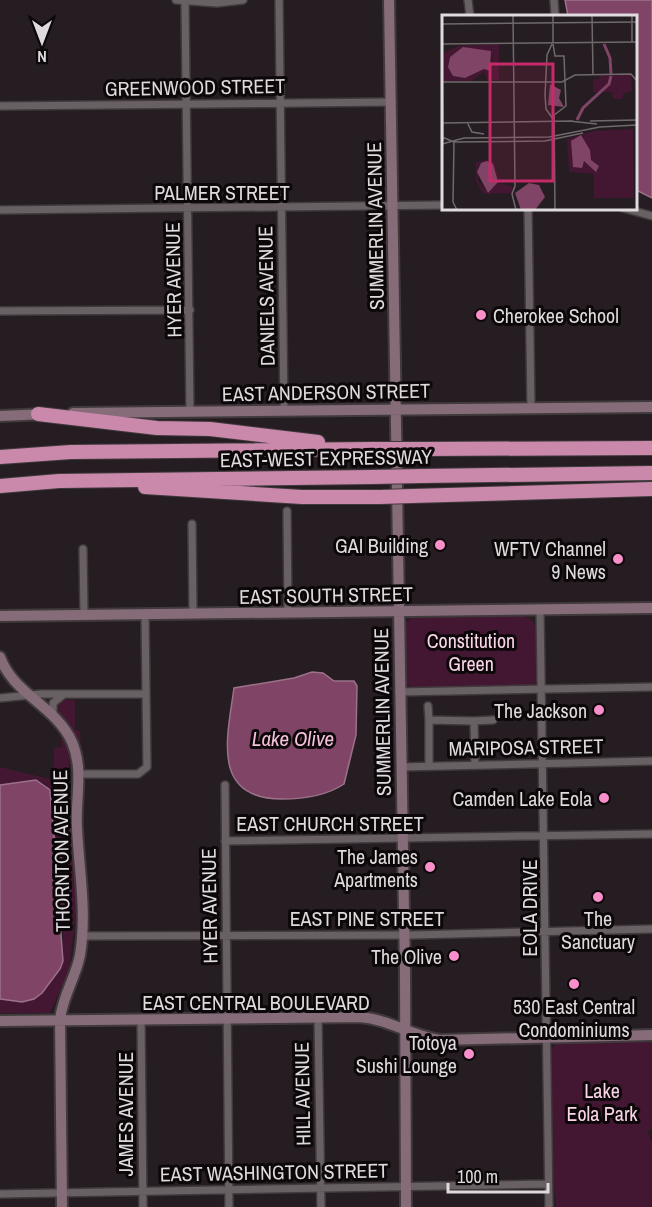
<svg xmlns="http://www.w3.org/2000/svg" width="652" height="1207" viewBox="0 0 652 1207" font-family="'Archivo Narrow',sans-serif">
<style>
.green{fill:#431731}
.water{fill:#804566;stroke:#9c728a;stroke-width:1.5}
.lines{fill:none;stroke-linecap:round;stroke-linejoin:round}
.street-casing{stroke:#403a3d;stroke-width:10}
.secondary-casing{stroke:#403a3d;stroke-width:14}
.highway-casing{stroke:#403a3d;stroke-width:16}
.street{stroke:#696064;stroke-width:7}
.secondary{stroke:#866c79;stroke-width:10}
.highway{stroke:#ca88ab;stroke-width:14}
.highway-bridge-casing{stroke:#403a3d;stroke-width:16;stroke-linecap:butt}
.highway-bridge{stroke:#ca88ab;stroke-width:14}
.poi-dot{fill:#f98fca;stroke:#0c080a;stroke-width:2}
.labels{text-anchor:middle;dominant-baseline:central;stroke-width:6;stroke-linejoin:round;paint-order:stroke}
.street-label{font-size:20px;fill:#dfdadd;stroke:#0c080a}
.poi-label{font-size:20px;fill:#dfdadd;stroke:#0c080a;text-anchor:end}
.park-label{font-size:20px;fill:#fad4e7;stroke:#0c080a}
.water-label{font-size:21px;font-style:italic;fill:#f6bfdb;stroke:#0c080a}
.inset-river{fill:none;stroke:#804566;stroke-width:3}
.inset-road{fill:none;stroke:#6f696c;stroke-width:1.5}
.view{fill:#c52b68;fill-opacity:0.15;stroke:#c52b68;stroke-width:3}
.inset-edge{fill:none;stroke:#dfdadd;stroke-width:3}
</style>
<rect width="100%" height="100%" fill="#251d21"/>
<path class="green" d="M520 615 531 619 536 627 537 683 530 686 413 688 404 682 406 623 411 617Z
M59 700H75V730L80 731 81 751 69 753V816L77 892 76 912 69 971 50 1013H0V999L22 1002 34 999 60 969 63 934 60 922 70 897 69 877 54 836 53 803 47 786 36 780 0 785V767L54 780V748L62 747C62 732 57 713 59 700Z
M652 1039V1129L648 1131 652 1143V1204L650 1207H556L552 1161 551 1050 557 1042Z"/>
<path class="water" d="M565 0H652V198L636 190V16H568Z
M312 672 323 673 334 681H354L357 686 356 735 344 784C326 796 304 799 282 799 211 799 227 738 234 688L294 678Z
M36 780 50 790 54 836 71 888 60 922 63 961 60 969 42 993 34 999 22 1002 0 999V785Z"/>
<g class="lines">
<defs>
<path id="street" d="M176 0 217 3 243 0
M279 0 284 411
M468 0 470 16
M554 0 555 16
M185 3 190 412
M0 106 391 102
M528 208 531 408
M623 208 652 216
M0 210 444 205
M0 311 190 310
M287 511 288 613
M192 524 193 614
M83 549 84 615
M540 609 549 1207
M399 692 652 687
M0 698 41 694H146
M428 706 429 720
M53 714V703L63 695
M474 721 493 720
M429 766V720L474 721 475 765
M401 767 652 761
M79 774H138L147 767 145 614
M225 785 229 1207
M225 841 652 834
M82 936 412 935 652 929
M318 1017 321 1207
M141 1020 143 1207
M0 1194 548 1184"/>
<path id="secondary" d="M389 0 405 973 406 1207
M73 413 652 407
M0 416 46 414
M0 616 652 608
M0 657C13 694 56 706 72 742 84 770 75 799 77 828 79 871 87 912 80 955 76 977 62 997 60 1020L62 1207
M0 1021 359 1017C388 1019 412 1036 440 1040L652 1035"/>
<path id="highway" d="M38 414 157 428 210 429 318 442
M423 449 652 448
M0 457 71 452 371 449
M422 476 652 473
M0 486 59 481 371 477
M145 487 302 497H380
M412 496 652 489"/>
</defs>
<use href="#street" class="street-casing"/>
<use href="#secondary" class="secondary-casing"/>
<use href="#highway" class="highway-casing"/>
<use href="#street" class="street"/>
<use href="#secondary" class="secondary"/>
<use href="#highway" class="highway"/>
<defs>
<path id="highway-bridge" d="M371 449H423
M371 477 422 476
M380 497 412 496"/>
</defs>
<use href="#highway-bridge" class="highway-bridge-casing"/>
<use href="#highway-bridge" class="highway-bridge"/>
</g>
<g class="poi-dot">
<circle cx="481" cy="315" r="6"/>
<circle cx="440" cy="545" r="6"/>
<circle cx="618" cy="559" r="6"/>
<circle cx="599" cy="710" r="6"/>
<circle cx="604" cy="798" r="6"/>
<circle cx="430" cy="867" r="6"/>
<circle cx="598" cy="897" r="6"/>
<circle cx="454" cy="956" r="6"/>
<circle cx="574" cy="984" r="6"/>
<circle cx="469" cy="1054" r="6"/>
</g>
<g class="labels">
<g class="street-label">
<text transform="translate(195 87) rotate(-1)">GREENWOOD STREET</text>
<text x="222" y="192">PALMER STREET</text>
<text transform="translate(375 226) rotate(-91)">SUMMERLIN AVENUE</text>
<text transform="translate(173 280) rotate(-91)">HYER AVENUE</text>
<text transform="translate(266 296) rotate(-91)">DANIELS AVENUE</text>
<text transform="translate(326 392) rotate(-1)">EAST ANDERSON STREET</text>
<text transform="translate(326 458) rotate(-1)">EAST-WEST EXPRESSWAY</text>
<text transform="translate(326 595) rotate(-1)">EAST SOUTH STREET</text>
<text transform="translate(382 712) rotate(-91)">SUMMERLIN AVENUE</text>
<text transform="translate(526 747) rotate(-1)">MARIPOSA STREET</text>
<text x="330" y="823">EAST CHURCH STREET</text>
<text transform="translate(61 851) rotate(-91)">THORNTON AVENUE</text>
<text transform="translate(209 906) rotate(-91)">HYER AVENUE</text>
<text transform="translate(529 908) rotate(-90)">EOLA DRIVE</text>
<text x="367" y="918">EAST PINE STREET</text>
<text x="256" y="1002">EAST CENTRAL BOULEVARD</text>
<text transform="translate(302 1094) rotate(-91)">HILL AVENUE</text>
<text transform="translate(125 1114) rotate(-90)">JAMES AVENUE</text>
<text transform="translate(274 1172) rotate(-1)">EAST WASHINGTON STREET</text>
</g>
<g class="poi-label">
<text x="493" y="315" text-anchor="start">Cherokee School</text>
<text x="428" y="545">GAI Building</text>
<text x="606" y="548">WFTV Channel<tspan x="606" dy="23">9 News</tspan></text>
<text x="587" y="710">The Jackson</text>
<text x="592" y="798">Camden Lake Eola</text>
<text x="418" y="856">The James<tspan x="418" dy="23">Apartments</tspan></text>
<text x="598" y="918" text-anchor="middle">The<tspan x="598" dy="23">Sanctuary</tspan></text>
<text x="442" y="956">The Olive</text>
<text x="574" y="1006" text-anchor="middle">530 East Central<tspan x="574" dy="23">Condominiums</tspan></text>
<text x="457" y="1042">Totoya<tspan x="457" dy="23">Sushi Lounge</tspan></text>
</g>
<g class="park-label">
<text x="471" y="640">Constitution<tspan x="471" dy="23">Green</tspan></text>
<text x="602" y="1090">Lake<tspan x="602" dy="23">Eola Park</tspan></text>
</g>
<g class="water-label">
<text x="293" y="738">Lake Olive</text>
</g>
</g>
<g transform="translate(442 15)">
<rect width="195" height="195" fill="#251d21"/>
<path d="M57 29V65H45L42 57 30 66H2L1 38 16 31ZM21 32 47 37 51 44 46 52 48 56 42 54 23 63 11 61 6 50 8 42ZM158 60H189L190 76 181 79V84H171L170 77H151V64H157ZM191 114 192 183H152V159L127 157 125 124 152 116ZM44 145 52 147 57 168 72 172 70 178 41 179 34 166V147ZM47 146 56 167 46 178 36 165 35 155 39 148Z" fill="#431731" fill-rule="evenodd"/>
<path d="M21 32 49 36 48 56 42 54 23 63 11 61 6 52 8 42ZM108 69 119 75 117 83 122 92 106 90ZM139 120 148 135 149 145 157 151 154 157 142 146 140 153 131 152 129 126ZM45 146 51 149 56 167 46 178 35 157 39 148ZM87 168 97 170 103 182 93 195H79L73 178Z" fill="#804566"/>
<path class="inset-river" d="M162 29 168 43 169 59M135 105 141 93 167 69 169 61"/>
<path class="inset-road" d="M71 0 73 171 70 179 74 195M111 0V28M150 0 151 60M190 0V27M0 9 195 7M0 21 1 126M0 29 195 27M110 29 105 40 103 80 104 94 111 104M111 29 113 41H122L124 91 112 100 113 195M0 67H120L133 60 189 59 195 66M127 106 155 109M148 106 195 105M25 107 30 117 42 119M0 108 131 106M0 122 12 127 103 126 141 118M12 127 11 187 15 195M0 129 22 123 107 122 158 112 195 110"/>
<path class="view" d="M48 49H111V166H48Z"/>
<rect width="195" height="195" class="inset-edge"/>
</g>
<g transform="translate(42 42) rotate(180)" stroke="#0c080a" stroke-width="4.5" paint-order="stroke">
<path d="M0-4.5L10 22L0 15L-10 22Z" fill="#dfdadd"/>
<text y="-9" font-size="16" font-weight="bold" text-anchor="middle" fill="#dfdadd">N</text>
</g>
<path d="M448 1183v9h100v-9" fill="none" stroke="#dfdadd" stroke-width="3"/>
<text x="457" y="1183" font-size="18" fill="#dfdadd" stroke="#0c080a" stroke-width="4.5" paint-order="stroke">100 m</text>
</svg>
